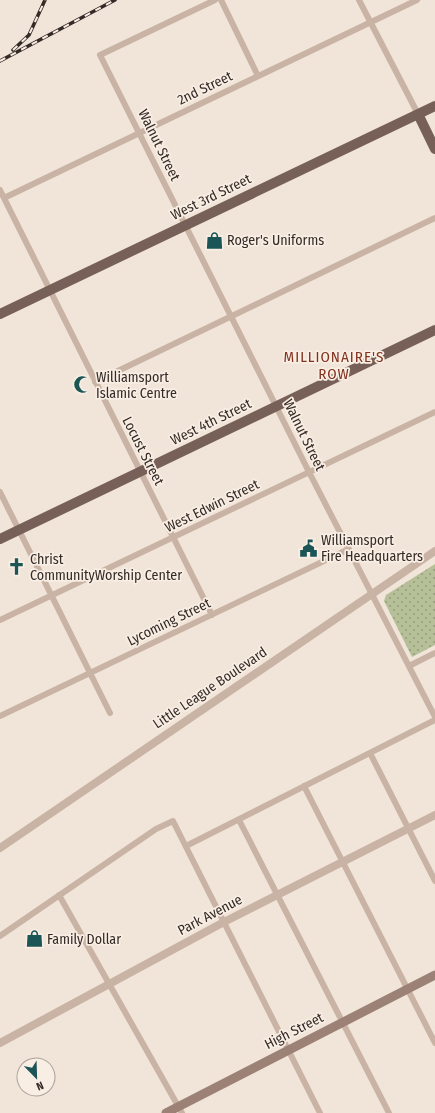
<svg xmlns="http://www.w3.org/2000/svg" width="435" height="1113" viewBox="0 0 435 1113" font-family="'Fira Sans Condensed',sans-serif">
<style>
.park{fill:url(#park-dots)}
.lines{fill:none;stroke-linecap:round;stroke-linejoin:round}
.minor{stroke:#c9b3a4;stroke-width:6}
.tertiary{stroke:#c9b3a4;stroke-width:8}
.secondary{stroke:#9c8276;stroke-width:9}
.primary{stroke:#776057;stroke-width:10}
.rail-casing{stroke:#342a26;stroke-width:3.5}
.rail{stroke:#f9eee4;stroke-width:2;stroke-dasharray:6;stroke-linecap:butt}
.labels{text-anchor:middle;dominant-baseline:central;stroke-width:3.5;stroke-linejoin:round;paint-order:stroke}
.street-label{font-size:14px;fill:#342a26;stroke:#f9eee4}
.poi-label{font-size:14px;fill:#342a26;stroke:#f9eee4;text-anchor:start}
.neighbourhood-label{font-size:15px;letter-spacing:1px;fill:#83321f;stroke:#f9eee4}
</style>
<defs>
<pattern id="park-dots" width="8" height="8" patternUnits="userSpaceOnUse"><rect width="8" height="8" fill="#b5c098"/><path d="M2 2h.1M6 6h.1" fill="none" stroke="#949c7c" stroke-width="1.8" stroke-linecap="round"/></pattern>
</defs>
<rect width="100%" height="100%" fill="#f1e4d8"/>
<path class="park" d="M435 564V645L412 657 384 601 386 595Z"/>
<g class="lines">
<path class="minor" d="M215 0 100 55 309 472 435 717
M221 0 258 76
M359 0 418 114
M0 190 212 615
M4 198 417 0
M95 382 435 218
M0 492 110 713
M0 620 435 412
M409 666 435 653
M0 716 349 549
M370 753 435 881
M304 786 435 1043
M239 820 389 1113
M186 846 435 720
M59 895 182 1113
M0 936 156 829 173 821 320 1113"/>
<path class="tertiary" d="M0 848 435 551
M0 1043 224 922 435 815"/>
<path class="secondary" d="M166 1113 435 975"/>
<path class="primary" d="M418 114 435 149
M0 314 435 106
M0 539 435 330"/>
<defs>
<path id="rail" d="M13 50 29 35 45 0
M0 61 115 0"/>
</defs>
<use href="#rail" class="rail-casing"/>
<use href="#rail" class="rail"/>
</g>
<defs>
<symbol id="shop-bare" viewBox="-9 -9 18 18"><path d="M-5-2.5h2.3a2.7 3.5 0 0 1 5.4 0H5L5.5 6h-11ZM-1.5-2.5h3a1.5 2.3 0 0 0-3 0Z" fill="#1c5556" stroke="#f9eee4" stroke-width="2.5" paint-order="stroke"/></symbol>
<symbol id="mosque-bare" viewBox="-9 -9 18 18"><path d="M3.5-4.9A6 6 0 1 0 3.5 4.9A5 5 0 1 1 3.5-4.9Z" fill="#1c5556" stroke="#f9eee4" stroke-width="2.5" paint-order="stroke"/></symbol>
<symbol id="civic-bare" viewBox="-9 -9 18 18"><path d="M-.6-6.5H3V-4.5H.6V-3L4-1V1h2V6H-6V1h2V-1L-.6-3ZM-1.2 2.5V6h2.4V2.5Z" fill="#1c5556" stroke="#f9eee4" stroke-width="2.5" paint-order="stroke"/></symbol>
<symbol id="church-bare" viewBox="-9 -9 18 18"><path d="M-1.2-6h2.4v3.5h3.3v2.4h-3.3V6h-2.4V-.1h-3.3v-2.4h3.3Z" fill="#1c5556" stroke="#f9eee4" stroke-width="2.5" paint-order="stroke"/></symbol>
</defs>
<g fill-rule="evenodd">
<use href="#shop-bare" x="202" y="228" width="25" height="25"/>
<use href="#mosque-bare" x="70" y="372" width="25" height="25"/>
<use href="#civic-bare" x="296" y="536" width="25" height="25"/>
<use href="#church-bare" x="4" y="554" width="25" height="25"/>
<use href="#shop-bare" x="22" y="926" width="25" height="25"/>
</g>
<g class="labels">
<g class="street-label">
<text transform="translate(205 88) rotate(-26)">2nd Street</text>
<text transform="translate(159 145) rotate(64)">Walnut Street</text>
<text transform="translate(211 197) rotate(-26)">West 3rd Street</text>
<text transform="translate(211 422) rotate(-26)">West 4th Street</text>
<text transform="translate(304 435) rotate(64)">Walnut Street</text>
<text transform="translate(143 451) rotate(63)">Locust Street</text>
<text transform="translate(212 506) rotate(-26)">West Edwin Street</text>
<text transform="translate(169 622) rotate(-26)">Lycoming Street</text>
<text transform="translate(210 688) rotate(-34)">Little League Boulevard</text>
<text transform="translate(210 915) rotate(-28)">Park Avenue</text>
<text transform="translate(294 1031) rotate(-27)">High Street</text>
</g>
<g class="poi-label">
<text x="227" y="240">Roger's Uniforms</text>
<text x="96" y="377">Williamsport<tspan x="96" dy="16">Islamic Centre</tspan></text>
<text x="321" y="540">Williamsport<tspan x="321" dy="16">Fire Headquarters</tspan></text>
<text x="30" y="559">Christ<tspan x="30" dy="16">CommunityWorship Center</tspan></text>
<text x="47" y="939">Family Dollar</text>
</g>
<g class="neighbourhood-label">
<text x="334" y="357">MILLIONAIRE'S<tspan x="334" dy="17">ROW</tspan></text>
</g>
</g>
<g transform="translate(36 1077) rotate(157)"><circle r="19" fill="#f9eee4" stroke="#aaa098"/>
<path d="M0-3L7 15L0 10L-7 15Z" fill="#1c5556"/>
<text y="-6" font-size="11" font-weight="bold" text-anchor="middle" fill="#342a26">N</text>
</g>
</svg>
